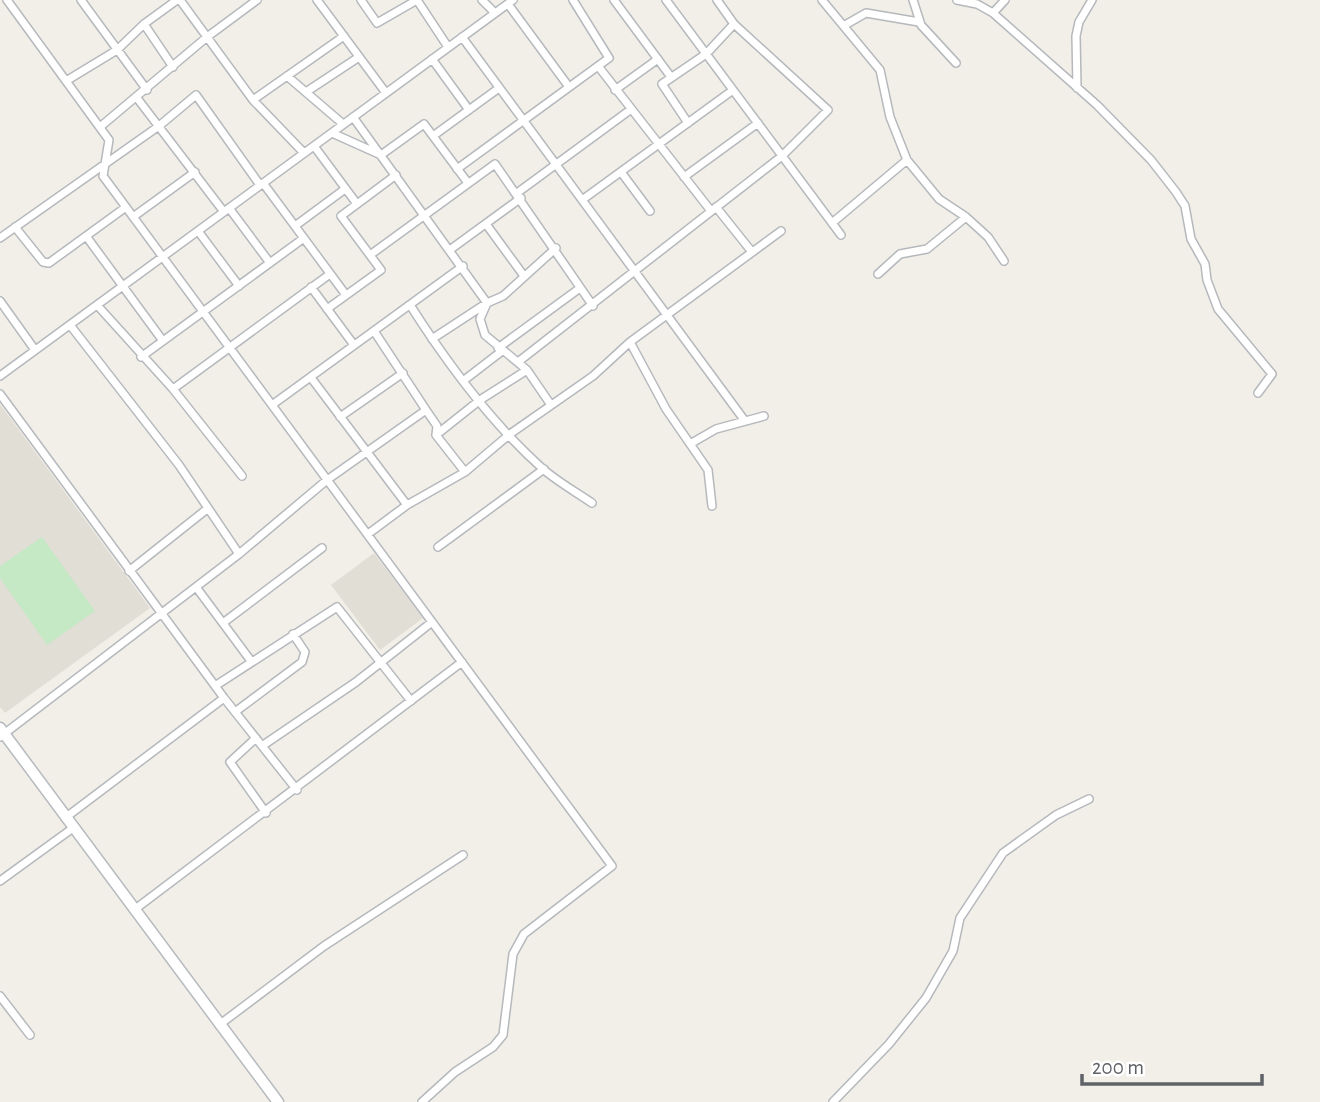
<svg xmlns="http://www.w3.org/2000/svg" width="1320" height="1102" viewBox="0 0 1320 1102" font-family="'Alegreya Sans',sans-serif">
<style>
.education{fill:#e1ded6}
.park{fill:#c5e8c5}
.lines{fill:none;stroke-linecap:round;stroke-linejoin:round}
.minor-casing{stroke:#b5b8bc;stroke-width:10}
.secondary-casing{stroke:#b6babf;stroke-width:13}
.minor{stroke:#fff;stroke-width:7}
.secondary{stroke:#fff;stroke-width:10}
</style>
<rect width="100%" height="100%" fill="#f1efe8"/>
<path class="education" d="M0 404 150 608 5 713 0 707Z
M374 553 423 618 380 650 331 585Z"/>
<path class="park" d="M42 537 95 611 47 645 0 578V566Z"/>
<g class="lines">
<defs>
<path id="minor" d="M7 0 109 140 103 176 612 866 524 934 513 954 503 1035 493 1047 455 1072 422 1102
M81 0 147 90
M180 0 253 100 304 153
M317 0 386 93
M361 0 377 23 417 0
M417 0 448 47
M482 0 495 13
M614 0 671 77
M666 0 841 235
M822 0 880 70 890 117 907 160
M913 0 921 25 956 63
M957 0 977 4 993 13
M1005 0 993 13 1097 105 1151 160 1176 192 1185 206 1191 239 1205 264 1207 280 1218 309 1272 374 1258 393
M508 4 569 87
M144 24 173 67
M845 25 866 13 919 22
M462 37 745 421
M432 59 469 110
M598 66 711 211
M287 76 343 124
M66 81 117 50 144 24 177 0
M1077 88 1076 36 1079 22 1092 0
M615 90 658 59
M306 92 359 57
M137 98 224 212
M253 100 344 36
M353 117 487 303 480 319 485 335 527 370 551 405
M688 123 662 84 706 54 734 24
M100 127 207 37 257 0
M332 133 381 155 424 124 468 183
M433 136 499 88
M314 146 357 204
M457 169 609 58 573 0
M621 172 650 211
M684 177 758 123
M263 183 346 295
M517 193 630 110
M582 200 733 90
M716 207 752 252
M229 208 270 263
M133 217 195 172
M832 223 907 160 939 199 966 217 988 237 1004 261
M486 224 524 276
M295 226 345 189
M15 227 43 262 49 263 126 207
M198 231 239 286
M86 236 163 341
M0 238 159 126 196 95 260 185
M451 249 521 198
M370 255 495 164 593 306
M878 274 900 254 927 249 966 217
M311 287 354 345
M0 301 35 350
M97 305 173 389 242 476
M410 305C447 363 491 423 543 469 558 482 576 492 592 503
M327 309 381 270 341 216 396 175
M70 325 179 465 239 554
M432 339 487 303 503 296 556 248
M630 342 666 409 708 470 712 506
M498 348 580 288
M141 357 304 238
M518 362 782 156 828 110 734 24 717 0
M0 376 513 0
M312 379 407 505
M463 381 502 351
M173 389 330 274
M0 394 224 698 297 790
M272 405 463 266
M426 410 437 426 436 435 465 472
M340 417 403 373
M436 435 480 400 527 370
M690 444 716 429 764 416
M368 534 407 505 465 472 510 434 593 376 630 342 781 231
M438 547 544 469
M129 571 207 509
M196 587 251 661
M223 623 322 548
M215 686 337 607 411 701
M235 712 302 662 305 652 293 634
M0 737 239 554 327 480 426 410 374 331
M256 738 230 762 266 813
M262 746 356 682 432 622
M65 818 224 698
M0 881 73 828
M134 910 462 662
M0 996 30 1035
M219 1025 324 946 463 855
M833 1102 889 1044 926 998 953 951 960 918 1003 853 1056 815 1089 799"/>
<path id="secondary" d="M0 728 278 1102"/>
</defs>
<use href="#minor" class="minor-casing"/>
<use href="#secondary" class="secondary-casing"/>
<use href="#minor" class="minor"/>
<use href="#secondary" class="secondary"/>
</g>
<path d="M1082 1074v10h180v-10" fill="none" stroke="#5f6368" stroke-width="3.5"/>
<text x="1092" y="1074" font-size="21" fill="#5f6368" stroke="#ffffff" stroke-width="5" paint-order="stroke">200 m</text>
</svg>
